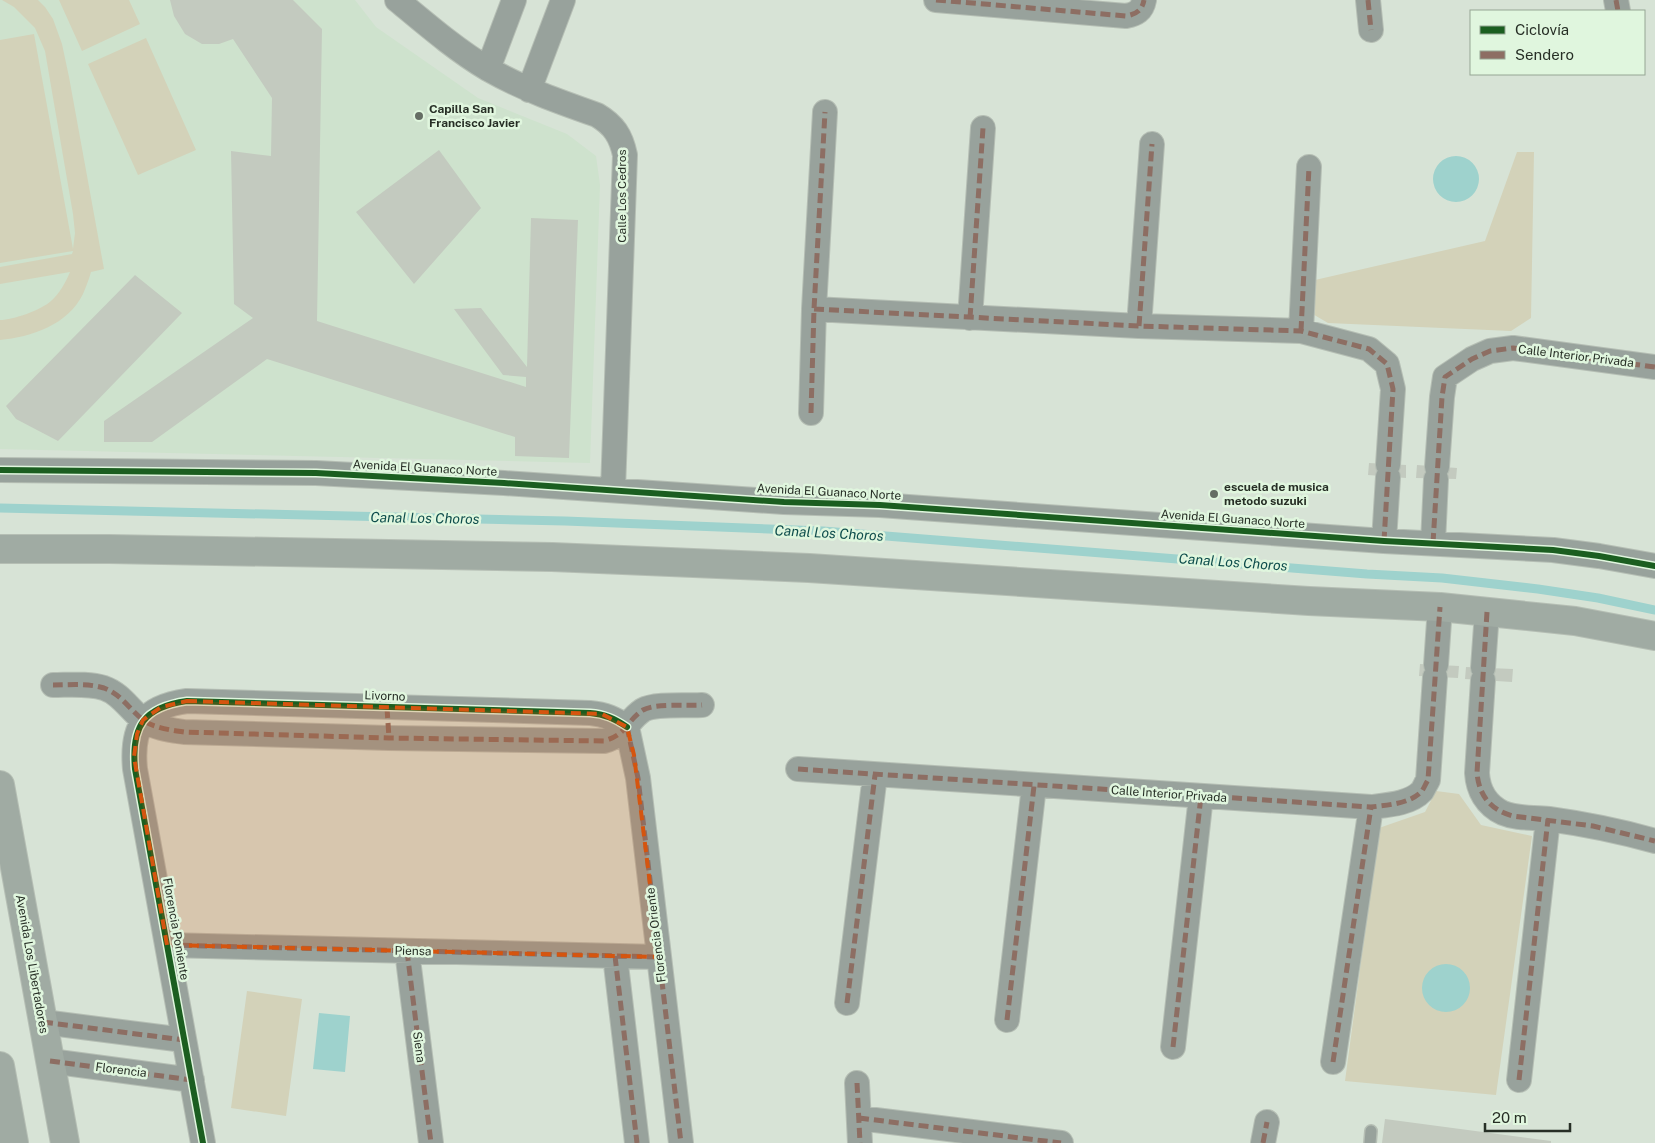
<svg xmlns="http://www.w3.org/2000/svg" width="1655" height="1143" viewBox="0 0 1655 1143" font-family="'Public Sans',sans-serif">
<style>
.built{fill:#cee2cd}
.green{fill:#d3d2b9}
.water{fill:#9ed2cd}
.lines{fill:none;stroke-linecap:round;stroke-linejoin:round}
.stream{stroke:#9ed2cd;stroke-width:9}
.building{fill:#c3cabf}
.lane-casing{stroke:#b5beb4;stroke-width:14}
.street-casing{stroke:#b5beb4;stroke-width:26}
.secondary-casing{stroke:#b5beb4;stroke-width:30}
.lane{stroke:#98a29c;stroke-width:11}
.street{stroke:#98a29c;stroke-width:24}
.secondary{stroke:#a0aba3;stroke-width:28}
.quiet{stroke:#8d6e63;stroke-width:5;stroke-dasharray:10 5;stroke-linecap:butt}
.cycleway-casing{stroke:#e0f6de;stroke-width:9}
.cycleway{stroke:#1b5e20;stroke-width:6}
.marked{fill:#d5550f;fill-opacity:0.2;stroke:#d5550f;stroke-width:4;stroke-dasharray:10 6;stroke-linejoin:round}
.poi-dot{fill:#656e64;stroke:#e0f6de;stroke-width:2}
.labels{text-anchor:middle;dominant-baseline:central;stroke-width:5;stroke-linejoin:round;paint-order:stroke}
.poi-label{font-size:12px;font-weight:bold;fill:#272f26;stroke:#e0f6de;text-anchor:start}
.street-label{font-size:12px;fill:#272f26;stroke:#e0f6de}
.water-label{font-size:14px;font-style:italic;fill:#0e4d4c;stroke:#e0f6de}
</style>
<rect width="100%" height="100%" fill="#d7e3d6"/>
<path class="built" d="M0 0H355L376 27 478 98 567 134 596 156 600 185 590 463 0 449Z"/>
<path class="green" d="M2 0H38L45 7 53 19 62 44 69 77 104 269 91 272C89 279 86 287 83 294 68 325 31 337 0 340V320C13 320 41 310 51 301 59 294 66 282 70 272L0 284V267L72 254 73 251 0 263V40L34 34 73 249 75 233 73 214 45 51 35 28 14 7Z
M59 0H129L140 24 82 51Z
M146 38 196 150 138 175 88 64Z
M1517 152H1534L1531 318 1511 331 1328 323 1311 313 1315 280 1485 241Z
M1436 791 1459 794 1481 825 1532 836 1496 1095 1345 1081 1379 828 1425 812Z
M247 991 302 999 286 1116 231 1108Z"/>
<path class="water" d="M1433 179a23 23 0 1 1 46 0a23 23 0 1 1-46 0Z
M1422 988a24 24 0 1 1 48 0a24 24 0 1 1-48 0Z
M319 1013 350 1016 345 1072 313 1069Z"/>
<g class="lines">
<path class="stream" d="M0 508 565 521 823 531 1367 574 1442 578 1538 589 1598 598 1655 610"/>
</g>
<path class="building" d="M170 0H293L322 29 317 321 526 387V377L503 375 454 309 481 308 527 367 531 218 578 220 569 458 515 456V437L267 359 152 442H104V421L253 318 234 304 231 151 271 156 272 98 233 39 219 44H202L185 34 174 16Z
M439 150 481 208 414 284 356 212Z
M135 275 182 313 58 441 16 419 6 406Z
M1369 463 1406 465V478L1368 475Z
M1417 465 1457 468 1456 479 1416 478Z
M1420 664 1459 666 1458 678 1419 676Z
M1466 667 1513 669 1512 682 1465 679Z
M1385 1119 1551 1141V1143H1382Z"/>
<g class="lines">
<defs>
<path id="lane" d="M1370 1143 1371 1131"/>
<path id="street" d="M397 0C426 24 456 50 488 69 523 89 560 102 597 115 614 125 621 136 625 155L613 490
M936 0 1126 16C1136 14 1142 11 1144 0
M1368 0 1371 30
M1616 0 1618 11
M488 69 514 0
M529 90 563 0
M814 309 1139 326 1301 331 1369 349 1387 364 1393 389 1388 465
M970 318 983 128
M1139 326 1152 144
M1301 331 1309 167
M811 413 814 309 825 112
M1437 467 1442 397 1445 377 1472 359 1490 351 1513 348 1655 367
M0 470 316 473 504 483 784 502 880 505 1384 541 1553 550 1599 556 1655 566
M1384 541 1388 477
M1433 543 1436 479
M1436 665 1440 607
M1483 668 1487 612
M1483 680 1477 773C1478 790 1486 805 1503 813 1517 819 1534 817 1549 819 1585 824 1620 831 1655 841
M53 685C69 685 88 683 104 688 121 694 129 709 143 720 154 728 171 730 184 732L389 738 604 741C628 734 626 721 643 710 655 703 687 706 702 705
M627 727 638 778 681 1143
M798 769 1371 807C1387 805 1410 804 1422 791 1424 788 1426 783 1428 780L1435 677
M167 945 659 957
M407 951 431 1143
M615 956 637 1143
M847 1003 875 775
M1007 1020 1034 786
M43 1022 184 1040
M1173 1047 1201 796
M50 1061 192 1080
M1333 1062 1371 807
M1519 1080 1548 819
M857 1083 860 1143
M859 1118 1061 1143
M203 1143 135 769C131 726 144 707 187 701L590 713C605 714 615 719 627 727
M1263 1143 1267 1122"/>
<path id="secondary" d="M0 549H109L552 557 809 568 1309 601 1440 607 1575 621 1655 636
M0 785 65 1143
M0 1066 14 1143"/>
</defs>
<use href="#lane" class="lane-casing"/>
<use href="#street" class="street-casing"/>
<use href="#secondary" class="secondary-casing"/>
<use href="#lane" class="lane"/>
<use href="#street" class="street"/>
<use href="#secondary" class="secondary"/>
<path class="quiet" d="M936 0 1126 16C1136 14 1142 11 1144 0
M1368 0 1371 30
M1616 0 1618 11
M814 309 1139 326 1301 331 1369 349 1387 364 1393 389 1384 541
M970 318 983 128
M1139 326 1152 144
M1301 331 1309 167
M811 413 814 309 825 112
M1433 543 1442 397 1445 377 1472 359 1490 351 1513 348 1655 367
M1487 612 1477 773C1479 796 1491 810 1513 816L1593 826 1655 841
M53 685C69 685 88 683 104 688 121 694 129 709 143 720 154 728 171 730 184 732L389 738 604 741C628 734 626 721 643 710 655 703 687 706 702 705
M387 708 389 738
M627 727 638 778 681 1143
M798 769 1371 807C1387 805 1410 804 1422 791 1424 788 1426 783 1428 780L1440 607
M167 945 659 957
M407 951 431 1143
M615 956 637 1143
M847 1003 875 775
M1007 1020 1034 786
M43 1022 184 1040
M1173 1047 1201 796
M50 1061 192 1080
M1333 1062 1371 807
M1519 1080 1548 819
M857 1083 860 1143
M859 1118 1061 1143
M1263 1143 1267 1122"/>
<defs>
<path id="cycleway" d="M0 470 316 473 504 483 784 502 880 505 1384 541 1553 550 1599 556 1655 566
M203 1143 135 769C131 726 144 707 187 701L590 713C605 714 615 719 627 727"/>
</defs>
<use href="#cycleway" class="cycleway-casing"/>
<use href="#cycleway" class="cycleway"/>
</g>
<path class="marked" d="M187 701 602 714 627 727 634 755 659 957 167 945 134 757 137 734 143 720 161 707Z"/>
<g class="poi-dot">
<circle cx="419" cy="116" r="5"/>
<circle cx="1214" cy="494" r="5"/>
</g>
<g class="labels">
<g class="poi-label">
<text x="429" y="109">Capilla San<tspan x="429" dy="14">Francisco Javier</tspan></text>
<text x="1224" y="487">escuela de musica<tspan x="1224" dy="14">metodo suzuki</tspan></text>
</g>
<g class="street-label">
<text transform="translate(622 196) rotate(-90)">Calle Los Cedros</text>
<text transform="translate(1576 356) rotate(7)">Calle Interior Privada</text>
<text transform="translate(425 468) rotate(3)">Avenida El Guanaco Norte</text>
<text transform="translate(829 492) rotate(3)">Avenida El Guanaco Norte</text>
<text transform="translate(1233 519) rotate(4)">Avenida El Guanaco Norte</text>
<text transform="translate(385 696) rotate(2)">Livorno</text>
<text transform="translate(1169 794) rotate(4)">Calle Interior Privada</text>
<text transform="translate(176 929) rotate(80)">Florencia Poniente</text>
<text transform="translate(656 935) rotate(-97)">Florencia Oriente</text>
<text transform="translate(413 951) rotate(1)">Piensa</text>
<text transform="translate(32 964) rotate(80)">Avenida Los Libertadores</text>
<text transform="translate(419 1047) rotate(83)">Siena</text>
<text transform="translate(121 1070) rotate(7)">Florencia</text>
</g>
<g class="water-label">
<text transform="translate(425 518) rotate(1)">Canal Los Choros</text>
<text transform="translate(829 533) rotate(3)">Canal Los Choros</text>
<text transform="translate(1233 562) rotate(4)">Canal Los Choros</text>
</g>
</g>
<rect x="1470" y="10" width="175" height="65" fill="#e0f6de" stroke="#96a694"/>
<rect x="1480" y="26" width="25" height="8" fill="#1b5e20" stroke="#96a694"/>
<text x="1515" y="35" font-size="15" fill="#272f26">Ciclovía</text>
<rect x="1480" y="51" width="25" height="8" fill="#8d6e63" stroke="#96a694"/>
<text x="1515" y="60" font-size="15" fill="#272f26">Sendero</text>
<path d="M1485 1123v8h85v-8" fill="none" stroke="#272f26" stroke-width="2.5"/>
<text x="1492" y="1123" font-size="15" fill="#272f26" stroke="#e0f6de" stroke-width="4" paint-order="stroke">20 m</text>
</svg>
